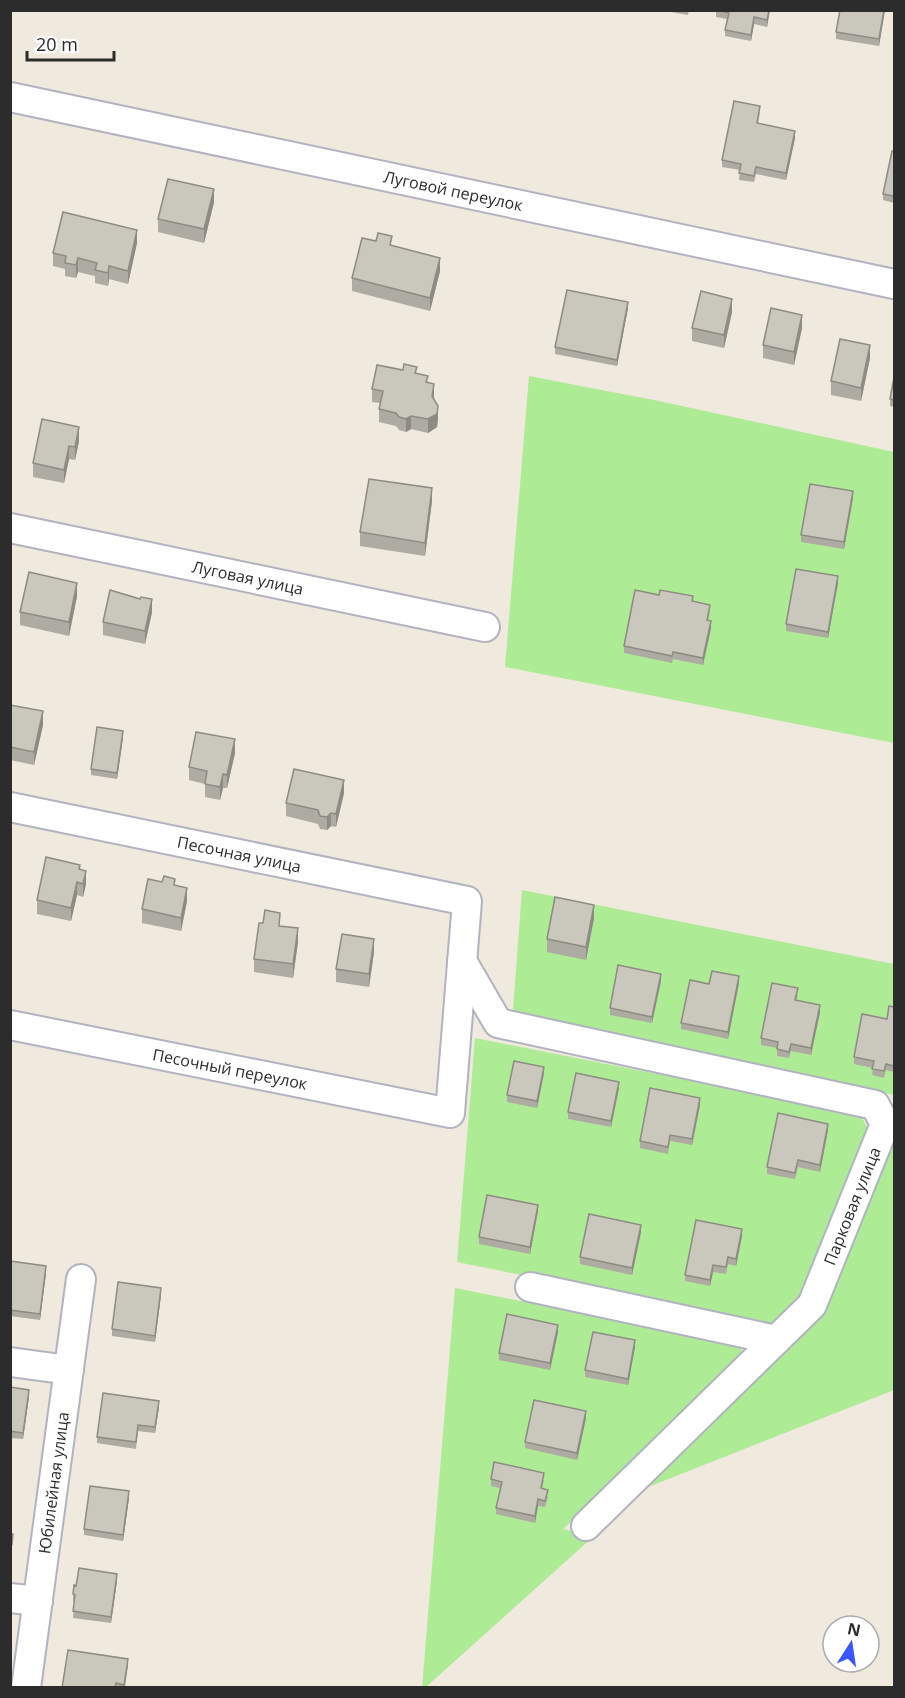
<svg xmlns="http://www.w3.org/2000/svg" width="905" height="1698" viewBox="0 0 905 1698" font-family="'Open Sans',sans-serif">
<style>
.green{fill:#aeeb95}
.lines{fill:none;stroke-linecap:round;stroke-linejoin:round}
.minor-casing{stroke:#b2b3c1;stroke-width:32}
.minor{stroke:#fff;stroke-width:28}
.wall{fill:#aeaba2}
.shaded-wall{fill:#8d8b84}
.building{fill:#cac7bc;stroke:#8d8b84;stroke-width:1.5}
.labels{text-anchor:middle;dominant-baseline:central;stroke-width:6;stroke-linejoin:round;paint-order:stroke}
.street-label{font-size:16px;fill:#2c2c2c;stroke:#fff}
</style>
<rect width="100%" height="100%" fill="#efe9de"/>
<path class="green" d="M529 376 659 401 894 452V743L505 667Z
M522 890 894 964V1095L520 1020 513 1009Z
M475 1038 860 1114 868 1129 799 1300 774 1326 457 1262Z
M894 1138V1390L648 1487 821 1315 851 1249Z
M455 1288 740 1345 743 1356 619 1479 563 1529 594 1536 426 1687 422 1688Z"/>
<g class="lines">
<defs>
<g id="minor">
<path id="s1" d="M10 97 894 284"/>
<path id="s2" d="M10 528 485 627"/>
<path id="s3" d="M10 807 467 901 450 1113 10 1025"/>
<path d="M462 961 498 1023 875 1105 885 1124 812 1305 586 1526"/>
<path d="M530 1287 776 1340"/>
<path d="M10 1362 69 1370"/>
<path d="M10 1598 38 1601"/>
<path id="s4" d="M26 1688 81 1279"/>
</g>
</defs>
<use href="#minor" class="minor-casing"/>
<use href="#minor" class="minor"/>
</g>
<path class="wall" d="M659 10H689L688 15Z
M716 10H770L767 27 754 24 751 41 725 36V30L727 19 716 17Z
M840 10H885L879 46 836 39V32Z
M760 112 758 123 795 138 786 180 756 174 754 182 739 180 740 170 722 167V160Z
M894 151V203L883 200V194Z
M214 202 204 243 158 232V219Z
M137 243 128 284 109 279 108 286 95 283V276L78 272 76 278 65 276V269L53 266V253Z
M392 245 440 271 430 311 352 291V278Z
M628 308 617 366 555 354V347Z
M732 312 724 348 692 341V328Z
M802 328 794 365 763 358V345Z
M870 358 861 401 831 395V381Z
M417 373 428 382 434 397V400L438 419 437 427 428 433 411 429 406 432 399 430 396 426 379 422V409L380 403 372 402V389Z
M894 377V407L890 406V399Z
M79 441 75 460 69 459 64 483 33 477V463Z
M853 498 844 549 801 542V535Z
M432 501 425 556 360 546V532Z
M838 583 828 638 786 631V624Z
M77 596 69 636 20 625V612Z
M693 601 710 612 708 620 711 628 703 665 673 659 672 663 624 653V646Z
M152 612 145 644 103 635V622Z
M10 705 43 725 34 765 10 760Z
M123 738 117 779 91 775V769Z
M235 753 227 788H223L220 800 205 797V784L189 780V767Z
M344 793 336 827 331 826 327 830 320 829 318 824 286 816V803Z
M80 869 86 884 83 897 77 895 71 921 37 914V900Z
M175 885 187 901 181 931 142 923V909Z
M594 918 586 960 547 952V939Z
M280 926 298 942 293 978 254 972V959Z
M374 952 369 987 336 982V969Z
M661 981 652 1023 610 1015V1008Z
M739 983 728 1039 681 1029V1023Z
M798 994 797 1000 820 1012 811 1055 791 1051 789 1058 777 1056V1048L761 1045V1038Z
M894 1007V1072L886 1070 884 1078 872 1075 873 1068 854 1064V1057L887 1019Z
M544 1073 537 1108 507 1102V1095Z
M619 1088 611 1127 568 1119V1112Z
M700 1105 692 1145 670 1141 668 1154 640 1148V1141Z
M828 1130 820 1172 798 1167 795 1179 767 1174V1167Z
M538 1211 530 1254 479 1244V1237Z
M641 1232 632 1275 580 1264V1257Z
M742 1236 736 1266 728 1264 726 1274 713 1272 710 1286 685 1281V1275Z
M10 1261 46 1273 40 1320 10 1316Z
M161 1295 155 1342 112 1336V1329Z
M558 1332 550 1370 499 1360V1353Z
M635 1347 628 1385 585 1377V1370Z
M10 1387 29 1397 23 1439 10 1438Z
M159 1407 155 1433 138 1431 136 1449 97 1443V1437Z
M586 1418 577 1460 525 1448V1442Z
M491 1479 544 1480 542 1489 548 1497 545 1507 538 1506 535 1523 496 1514V1508L500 1488 491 1486Z
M129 1498 123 1541 84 1535V1529Z
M117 1581 111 1623 73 1618 74 1601H73V1594Z
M128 1665 125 1688H62Z"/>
<path class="shaded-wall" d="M769 10H770L767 27V20Z
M884 10H885L879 46V39Z
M754 17V24L751 41V35Z
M795 131V138L786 180V173Z
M214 189V202L204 243V229Z
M137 230V243L128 284V271Z
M12 238V251L10 259V245Z
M78 258V272L76 278V265Z
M440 258V271L430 311V298Z
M109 266V279L108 286V273Z
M732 299V312L724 348V335Z
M628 302V308L617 366V360Z
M802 315V328L794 365V352Z
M870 345V358L861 401V388Z
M434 384V397L432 410V396Z
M438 406V419L437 427 428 433V419Z
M411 416V429L406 432V419Z
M79 427V441L75 460V447Z
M69 446V459L64 483V470Z
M432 488V501L425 556V543Z
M853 491V498L844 549V542Z
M838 576V583L828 638V632Z
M77 583V596L69 636V622Z
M152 599V612L145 644V631Z
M711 621V628L703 665V658Z
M43 711V725L34 765V752Z
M123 731V738L117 779V773Z
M235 739V753L227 788V775Z
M223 774V788L220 800V787Z
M344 780V793L336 827V814Z
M331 813V826L327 830V817Z
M86 871V884L83 897V884Z
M77 882V895L71 921V908Z
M187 888V901L181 931V918Z
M594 905V918L586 960V947Z
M298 928V942L293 978V964Z
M374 939V952L369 987V974Z
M661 974V981L652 1023V1017Z
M739 976V983L728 1039V1032Z
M820 1005V1012L811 1055V1048Z
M544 1067V1073L537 1108V1101Z
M619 1082V1088L611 1127V1121Z
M700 1098V1105L692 1145V1139Z
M828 1124V1130L820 1172V1165Z
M538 1205V1211L530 1254V1247Z
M641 1225V1232L632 1275V1268Z
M742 1229V1236L736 1266V1259Z
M713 1265V1272L710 1286V1280Z
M46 1266V1273L40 1320V1314Z
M161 1288V1295L155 1342V1336Z
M558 1325V1332L550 1370V1363Z
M635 1340V1347L628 1385V1379Z
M29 1390V1397L23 1439V1433Z
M159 1401V1407L155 1433V1427Z
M586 1411V1418L577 1460V1453Z
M129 1491V1498L123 1541V1535Z
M538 1499V1506L535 1523V1516Z
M117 1574V1581L111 1623V1617Z
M128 1659V1665L124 1688V1685Z"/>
<path class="building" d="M717 10H769L767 20 754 17 751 35 725 30 729 13Z
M840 10H884L879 39 836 32Z
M734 101 760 106 757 123 795 131 786 173 756 167 754 176 739 173 741 164 722 160Z
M892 151H894V196L883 194Z
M168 179 214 189 204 229 158 219Z
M63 212 137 230 128 271 109 266 108 273 95 270 97 263 78 258 76 265 65 263 66 256 53 253Z
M378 233 392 236 390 245 440 258 430 298 352 278 362 238 376 241Z
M567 290 628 302 617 360 555 347Z
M701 291 732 299 724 335 692 328Z
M771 308 802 315 794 352 763 345Z
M840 339 870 345 861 388 831 381Z
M404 364 417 367 415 373 428 376 426 382 434 384 432 396 438 406 437 414 428 419 411 416 406 419 399 417 396 413 379 409 383 391 372 389 377 365 403 370Z
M894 377V400L890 399Z
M42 419 79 427 75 447 69 446 64 470 33 463Z
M369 479 432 488 425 543 360 532Z
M810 484 853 491 844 542 801 535Z
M796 569 838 576 828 632 786 624Z
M29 572 77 583 69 622 20 612Z
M110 590 140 599 141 597 152 599 145 631 103 622Z
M635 590 659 595 660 590 693 596 692 601 710 605 707 620 711 621 703 658 673 652 672 656 624 646Z
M10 705 43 711 34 752 10 747Z
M97 727 123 731 117 773 91 769Z
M196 732 235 739 227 775 223 774 220 787 205 784 207 771 189 767Z
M294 769 344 780 336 814 331 813 327 817 320 816 318 810 286 803Z
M46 857 80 865 79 869 86 871 83 884 77 882 71 908 37 900Z
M164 876 175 879 174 885 187 888 181 918 142 909 148 879 162 882Z
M555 897 594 905 586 947 547 939Z
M265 910 280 913 279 926 298 928 293 964 254 959 259 923H263Z
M342 934 374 939 369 974 336 969Z
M618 965 661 974 652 1017 610 1008Z
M712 971 739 976 728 1032 681 1023 690 980 709 984Z
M772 983 798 988 795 1000 820 1005 811 1048 791 1044 789 1052 777 1049 778 1042 761 1038Z
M889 1006 894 1007V1066L886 1064 884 1071 872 1069 874 1061 854 1057 862 1014 887 1019Z
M514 1061 544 1067 537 1101 507 1095Z
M576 1073 619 1082 611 1121 568 1112Z
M650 1088 700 1098 692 1139 670 1135 668 1147 640 1141Z
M778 1113 828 1124 820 1165 798 1160 795 1173 767 1167Z
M487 1195 538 1205 530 1247 479 1237Z
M589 1214 641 1225 632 1268 580 1257Z
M696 1220 742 1229 736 1259 728 1257 726 1267 713 1265 710 1280 685 1275Z
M10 1261 46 1266 40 1314 10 1310Z
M118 1282 161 1288 155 1336 112 1329Z
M507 1314 558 1325 550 1363 499 1353Z
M593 1332 635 1340 628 1379 585 1370Z
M10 1387 29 1390 23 1433 10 1431Z
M103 1393 159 1401 155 1427 138 1425 136 1442 97 1437Z
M534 1400 586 1411 577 1453 525 1442Z
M494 1462 544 1473 541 1488 548 1490 545 1501 538 1499 535 1516 496 1508 502 1482 491 1479Z
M90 1486 129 1491 123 1535 84 1529Z
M10 1534H13L12 1544 10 1543Z
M79 1568 117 1574 111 1617 73 1611 75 1595 73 1594 74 1585 76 1586Z
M68 1650 128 1659 124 1685 116 1683 115 1688H62Z"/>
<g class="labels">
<g class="street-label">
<text stroke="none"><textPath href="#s1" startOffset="453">Луговой переулок</textPath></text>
<text stroke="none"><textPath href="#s2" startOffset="243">Луговая улица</textPath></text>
<text stroke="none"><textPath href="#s3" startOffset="234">Песочная улица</textPath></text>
<text transform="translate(230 1069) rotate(11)">Песочный переулок</text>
<text transform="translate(852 1206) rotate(-68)">Парковая улица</text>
<text stroke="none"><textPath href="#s4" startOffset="207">Юбилейная улица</textPath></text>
</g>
</g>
<rect width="905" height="1698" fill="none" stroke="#2c2c2c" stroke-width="24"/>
<g transform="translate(851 1644) rotate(12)"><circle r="28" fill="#ffffff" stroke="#ababab" stroke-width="1.5"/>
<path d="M0-4.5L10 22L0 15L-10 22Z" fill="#3b55ff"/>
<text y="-9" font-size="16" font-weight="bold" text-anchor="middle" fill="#2c2c2c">N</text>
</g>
<path d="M27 51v9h87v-9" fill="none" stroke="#2c2c2c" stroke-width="3"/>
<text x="36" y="51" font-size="18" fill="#2c2c2c" stroke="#ffffff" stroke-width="4.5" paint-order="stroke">20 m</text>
</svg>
